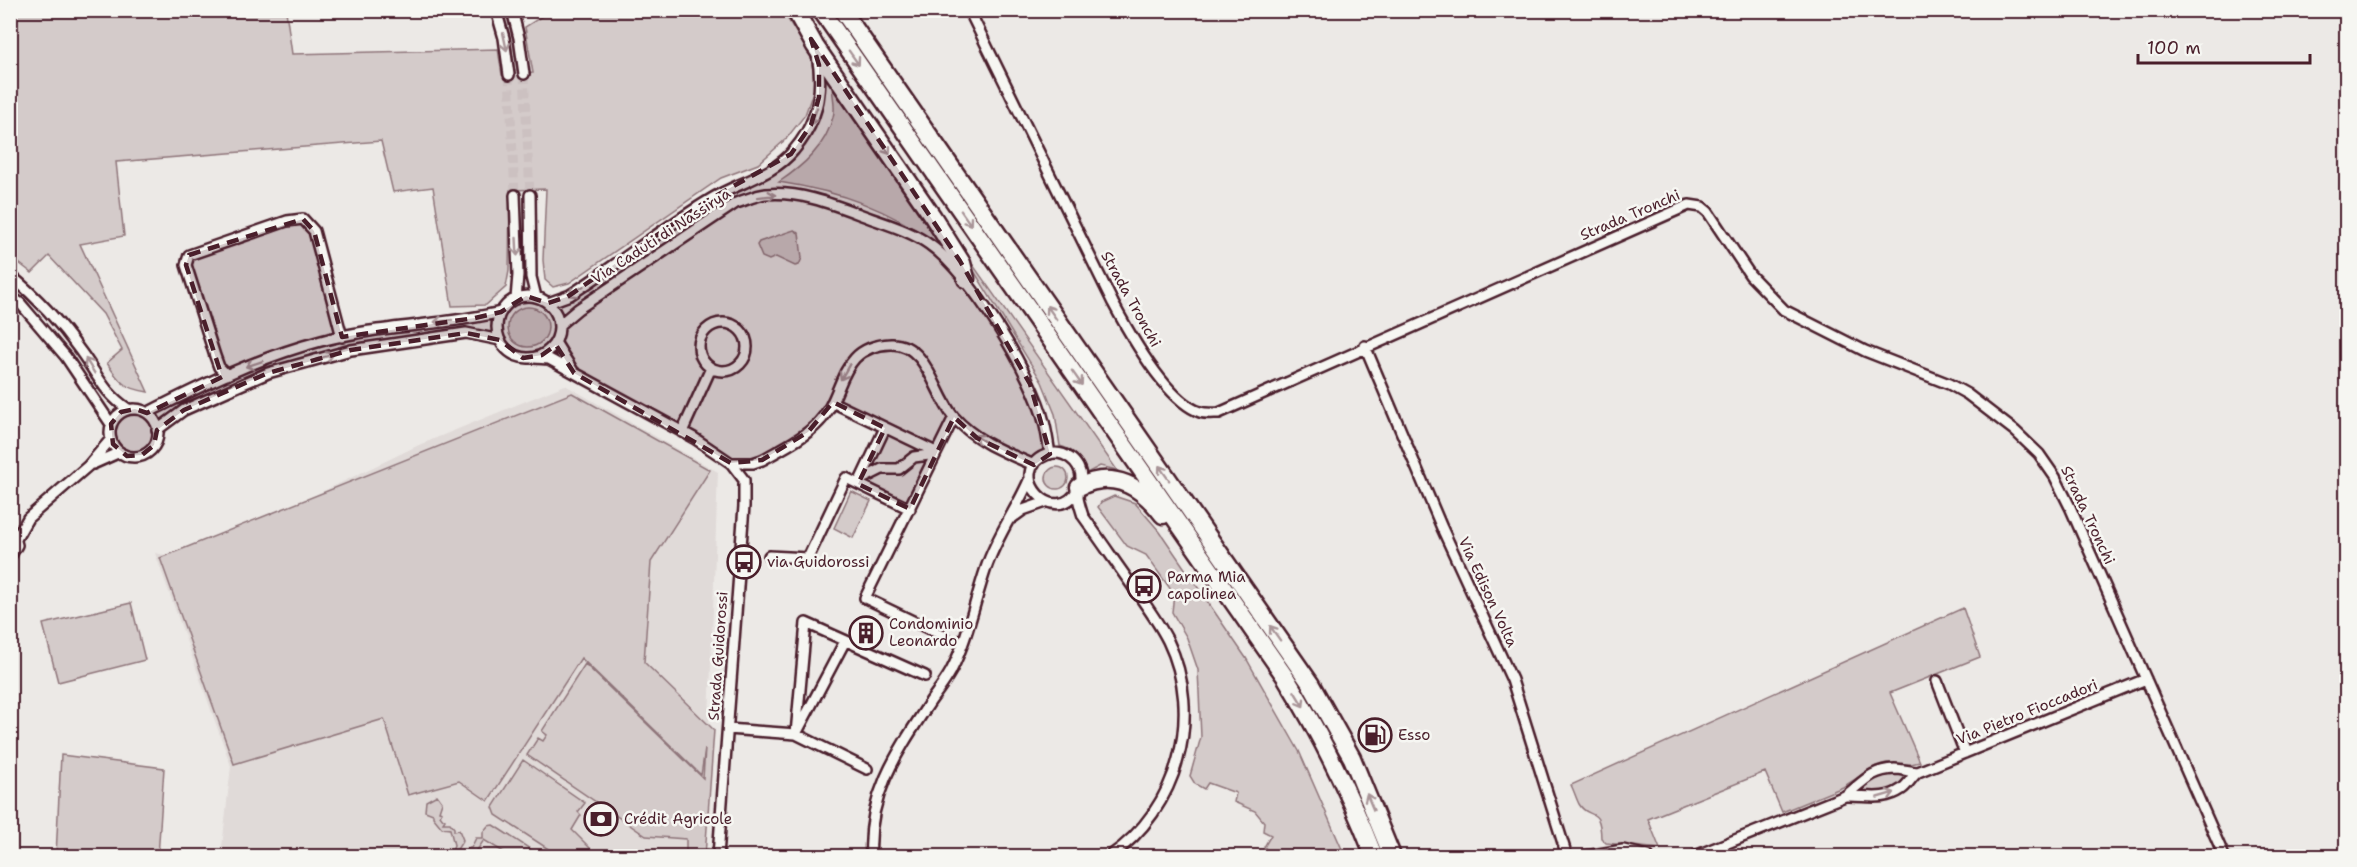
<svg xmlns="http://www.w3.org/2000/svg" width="2357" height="867" viewBox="0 0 2357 867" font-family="'Shantell Sans',sans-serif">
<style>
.built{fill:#e0dad8}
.green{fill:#d4cbca;stroke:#8f757a;stroke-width:1.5}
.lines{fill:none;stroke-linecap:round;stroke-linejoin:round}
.street-tunnel{stroke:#ccc1c1;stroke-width:9;stroke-dasharray:9 4.5;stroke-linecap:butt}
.street-casing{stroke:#4a1f2b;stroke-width:14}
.highway-casing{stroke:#4a1f2b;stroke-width:21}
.street{stroke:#f6f6f2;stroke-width:9}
.highway{stroke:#f6f6f2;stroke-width:16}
.oneway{stroke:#a99598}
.marked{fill:#4a1f2b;fill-opacity:0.2;stroke:#4a1f2b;stroke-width:4.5;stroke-dasharray:12 8;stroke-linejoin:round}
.labels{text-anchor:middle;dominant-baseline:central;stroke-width:5;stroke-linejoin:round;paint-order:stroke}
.street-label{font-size:15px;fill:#4a1f2b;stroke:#f6f6f2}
.poi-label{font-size:15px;fill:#4a1f2b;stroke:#f6f6f2;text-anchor:start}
</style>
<rect width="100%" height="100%" fill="#ece9e6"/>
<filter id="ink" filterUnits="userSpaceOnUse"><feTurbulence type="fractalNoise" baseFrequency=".0167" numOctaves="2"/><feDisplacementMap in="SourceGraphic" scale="12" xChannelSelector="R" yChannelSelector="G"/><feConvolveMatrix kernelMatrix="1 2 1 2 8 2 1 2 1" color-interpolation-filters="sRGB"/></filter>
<g filter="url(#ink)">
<path class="built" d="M565 385 718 472 707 776 700 856H221L231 766 155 553 180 558 197 552 419 445Z"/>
<path class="green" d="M10 11H286L292 54 498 49 502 75 514 74 511 45 502 11H507L508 14 521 74 533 73 525 27 550 11H783L811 57 815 86 805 115 786 139 758 164 721 178 569 283 553 287 545 280 543 260 546 189 510 190 509 271 506 287 486 305 452 306 433 187 393 192 381 141 116 162 124 236 80 244 148 392C124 388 120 383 107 363L122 350 103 314 49 256 32 273 11 257Z
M832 88 941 246C888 209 843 192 779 182 803 166 826 146 833 117 836 109 833 97 832 88Z
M794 230 799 233 802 258 799 265 795 266 776 257 769 260 762 257 757 245 759 242Z
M952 235 1117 470 1100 466 1087 473C1082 458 1074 450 1060 446L1055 414 1042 382Z
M508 327a20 20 0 1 1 40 0a20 20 0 1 1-40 0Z
M572 393 710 470 651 562 644 662 714 730 705 856H686V839L646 836 527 755 538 738 543 741 547 735 542 731 585 664 703 778 705 749 701 775 581 658 488 801 459 781 408 795 384 719 234 764 160 558Z
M1046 478a11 11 0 1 1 22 0a11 11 0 1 1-22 0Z
M851 491 871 501 853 538 834 528Z
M1114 496 1135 503 1160 532 1246 658 1299 751 1345 856H1275L1264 847 1271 835 1263 831 1264 822 1255 811 1234 802 1236 793 1208 783 1204 789 1195 784 1190 776 1201 737 1198 670 1187 638 1172 612 1174 594 1146 555 1127 546 1098 507 1101 502Z
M131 603 145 660 58 682 43 624Z
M1963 608 1980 657 1890 693 1920 762 1911 764 1886 763 1876 766 1843 787 1782 812 1765 772 1648 819 1660 849 1606 843 1601 838C1600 804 1589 821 1579 804 1576 798 1574 791 1571 785Z
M61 755 164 768 158 856H56Z
M523 760 585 803 578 812 581 815 572 830 598 856H559L496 815 493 807Z
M1892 772 1905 774 1906 780 1887 793 1862 792 1860 788 1873 778Z
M437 795 442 802 439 811 442 812 440 815 443 819 445 820 443 823H450L454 828V831L459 830 463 840 453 856H451L454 845 450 829 442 828 433 817V814L425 811 426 801Z
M493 825 541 856H510L484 840 473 856H462L468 848H471L476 838H483V832L488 826Z"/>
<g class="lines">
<path class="street-tunnel" d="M524 74 530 195
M509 75 515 195"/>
<defs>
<path id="street" d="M496 10 504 38 509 75
M512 10 519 38 524 74
M969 10 1113 303C1129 333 1167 401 1200 412 1206 414 1213 413 1219 413L1689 205 1702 207 1708 212 1750 275 1784 310 1865 351 1949 384 1967 394 2015 431 2039 454 2055 477 2070 507 2224 856
M515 195 518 275 516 299
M530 195 531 277 536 297
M10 275C38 298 60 322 81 352 98 375 103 392 128 409
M10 296 20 303 66 357 111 424
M497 327a31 31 0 1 1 62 0a31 31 0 1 1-62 0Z
M548 303 570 295C618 264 663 228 711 199 739 182 773 176 794 150 817 123 824 90 817 55
M699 347a24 24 0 1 1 48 0a24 24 0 1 1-48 0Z
M559 325 578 309 736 203C746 200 756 195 766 194 798 191 830 203 859 214 882 223 910 230 930 245 970 273 1033 375 1044 422 1047 433 1048 443 1050 454
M555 342 573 371
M1365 346 1442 528 1512 680 1567 856
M534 358 549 359 694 438 731 463 744 480V506L718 856
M227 375 219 367 215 356 186 265 189 255 287 221 303 219 314 231 342 337
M832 402 936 452
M110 433a24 24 0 1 1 48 0a24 24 0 1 1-48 0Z
M147 413C202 385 260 357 321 341 380 325 442 326 501 312
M157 430 184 410 268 373 351 350 466 333 500 340
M682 432 711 368
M731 463H753L762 460C781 449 803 439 819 422 846 394 837 346 891 344 927 343 934 393 953 416 975 441 1004 452 1034 465
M93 464 120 452
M861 479 885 428
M860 480 882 469H899L914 457 929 455 933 451
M1078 489C1055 531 1004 472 1046 455 1063 448 1082 462 1081 480 1080 487 1078 491 1078 498 1079 504 1081 510 1083 516 1101 541 1118 566 1136 591 1147 607 1159 623 1168 641 1204 715 1178 810 1110 856
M1012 518 1023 510 1046 502
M10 530 14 534 17 545 10 557
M16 539 28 518 88 466 111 439
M769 556 808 558 846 478 910 509
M944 636 865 598 954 417
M1937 681 1965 753
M728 729 796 734 845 641
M867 769 796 734 806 623 925 676
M1845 796C1866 795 1883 802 1902 789 1909 784 1911 777 1918 772L2146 679
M871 856C867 795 898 751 930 702 937 692 945 682 951 671 968 638 974 603 986 568 997 535 1017 509 1030 478
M1586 856 1623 850 1648 856
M1695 856 1845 796C1863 783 1869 770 1895 769 1903 769 1910 772 1918 772"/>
<path id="highway" d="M795 10 815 46 933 217 962 263 966 279
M821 10 1286 678C1321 735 1350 794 1374 856
M842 10 1310 683 1352 758 1392 856
M1079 487C1113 469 1142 487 1163 515"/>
</defs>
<use href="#street" class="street-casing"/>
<use href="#highway" class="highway-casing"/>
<use href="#street" class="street"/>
<use href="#highway" class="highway"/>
</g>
<defs><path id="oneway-shaft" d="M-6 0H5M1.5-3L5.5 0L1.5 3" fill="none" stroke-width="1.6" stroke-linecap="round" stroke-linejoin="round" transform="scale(1.5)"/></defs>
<g class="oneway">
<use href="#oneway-shaft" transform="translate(505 42) rotate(78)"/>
<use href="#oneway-shaft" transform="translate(854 58) rotate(55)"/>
<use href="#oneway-shaft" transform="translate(814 116) rotate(110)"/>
<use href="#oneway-shaft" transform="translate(885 147) rotate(55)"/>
<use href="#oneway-shaft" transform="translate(767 196) rotate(-7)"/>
<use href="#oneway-shaft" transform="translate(966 218) rotate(55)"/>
<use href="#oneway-shaft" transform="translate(517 247) rotate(87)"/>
<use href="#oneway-shaft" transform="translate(576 291) rotate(147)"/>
<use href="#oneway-shaft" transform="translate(1052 313) rotate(-125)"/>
<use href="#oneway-shaft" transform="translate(443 321) rotate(174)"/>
<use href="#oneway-shaft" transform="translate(325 357) rotate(-16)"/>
<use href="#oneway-shaft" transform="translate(254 364) rotate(161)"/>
<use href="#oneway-shaft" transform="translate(90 366) rotate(-122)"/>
<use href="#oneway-shaft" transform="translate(845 372) rotate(120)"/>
<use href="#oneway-shaft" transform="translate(1077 378) rotate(55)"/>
<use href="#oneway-shaft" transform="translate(982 440) rotate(-147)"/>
<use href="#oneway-shaft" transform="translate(1164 473) rotate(-125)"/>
<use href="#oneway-shaft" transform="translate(1275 633) rotate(-125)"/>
<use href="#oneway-shaft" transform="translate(1299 699) rotate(59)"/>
<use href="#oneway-shaft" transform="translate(1886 795) rotate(-16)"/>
<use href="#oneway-shaft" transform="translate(1370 802) rotate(-113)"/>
</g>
</g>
<path class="marked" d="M811 39 960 261 1030 384 1050 454 1034 465 977 438 954 417 910 509 858 484 885 428 833 402 808 432 762 460 731 463 574 373 556 345 542 355 523 358 500 340 466 333 351 350 268 373 184 410 157 430 154 445 142 455 127 456 113 444 111 424 121 412 135 409 147 413 222 377 186 265 189 255 303 219 314 231 342 337 475 318 501 312 526 296 548 303 567 297 705 202 791 154 811 125 819 97V65Z"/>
<defs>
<symbol id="bus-ring" viewBox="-11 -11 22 22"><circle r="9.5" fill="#f6f6f2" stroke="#4a1f2b" stroke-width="1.5"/><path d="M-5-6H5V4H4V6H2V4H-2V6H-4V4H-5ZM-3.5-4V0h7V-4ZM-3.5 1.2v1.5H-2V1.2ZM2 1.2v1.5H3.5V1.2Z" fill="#4a1f2b"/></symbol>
<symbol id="building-ring" viewBox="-11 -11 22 22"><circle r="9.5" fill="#f6f6f2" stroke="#4a1f2b" stroke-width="1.5"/><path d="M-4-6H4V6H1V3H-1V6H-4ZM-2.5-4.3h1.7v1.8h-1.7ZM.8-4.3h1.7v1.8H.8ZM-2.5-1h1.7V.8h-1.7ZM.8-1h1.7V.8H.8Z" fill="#4a1f2b"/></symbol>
<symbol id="fuel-ring" viewBox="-11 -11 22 22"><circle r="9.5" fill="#f6f6f2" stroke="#4a1f2b" stroke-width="1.5"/><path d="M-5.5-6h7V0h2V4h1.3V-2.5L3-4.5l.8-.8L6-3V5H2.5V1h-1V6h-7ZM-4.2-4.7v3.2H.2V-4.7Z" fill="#4a1f2b"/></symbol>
<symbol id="bank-ring" viewBox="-11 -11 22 22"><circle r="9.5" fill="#f6f6f2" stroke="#4a1f2b" stroke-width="1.5"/><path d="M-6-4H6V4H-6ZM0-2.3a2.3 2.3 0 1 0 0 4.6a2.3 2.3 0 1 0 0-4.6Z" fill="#4a1f2b"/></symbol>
</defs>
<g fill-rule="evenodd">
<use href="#bus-ring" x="725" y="543" width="38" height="38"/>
<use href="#bus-ring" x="1125" y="567" width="38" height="38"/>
<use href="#building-ring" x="847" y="614" width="38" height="38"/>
<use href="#fuel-ring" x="1356" y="716" width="38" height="38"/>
<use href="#bank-ring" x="582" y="800" width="38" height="38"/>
</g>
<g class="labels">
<g class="street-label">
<text transform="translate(1630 215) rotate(-23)">Strada Tronchi</text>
<text transform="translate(661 236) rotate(-33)">Via Caduti di Nassirya</text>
<text transform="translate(1131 299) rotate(61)">Strada Tronchi</text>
<text transform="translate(2088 515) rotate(65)">Strada Tronchi</text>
<text transform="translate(1488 592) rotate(65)">Via Edison Volta</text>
<text transform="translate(718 656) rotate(-86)">Strada Guidorossi</text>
<text transform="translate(2027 712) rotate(-22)">Via Pietro Fioccadori</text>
</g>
<g class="poi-label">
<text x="767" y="562">via Guidorossi</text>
<text x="1167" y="577">Parma Mia<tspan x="1167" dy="17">capolinea</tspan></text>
<text x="889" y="624">Condominio<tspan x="889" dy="17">Leonardo</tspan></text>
<text x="1398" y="735">Esso</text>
<text x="624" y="819">Crédit Agricole</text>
</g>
</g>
<rect width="2357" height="867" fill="none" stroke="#f6f6f2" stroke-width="36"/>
<rect x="18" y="18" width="2321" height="831" fill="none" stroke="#4a1f2b" stroke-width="2" filter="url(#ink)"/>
<path d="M2138 54v9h172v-9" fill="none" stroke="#4a1f2b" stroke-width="3"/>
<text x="2147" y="54" font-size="18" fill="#4a1f2b" stroke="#f6f6f2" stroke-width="4.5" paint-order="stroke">100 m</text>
</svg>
